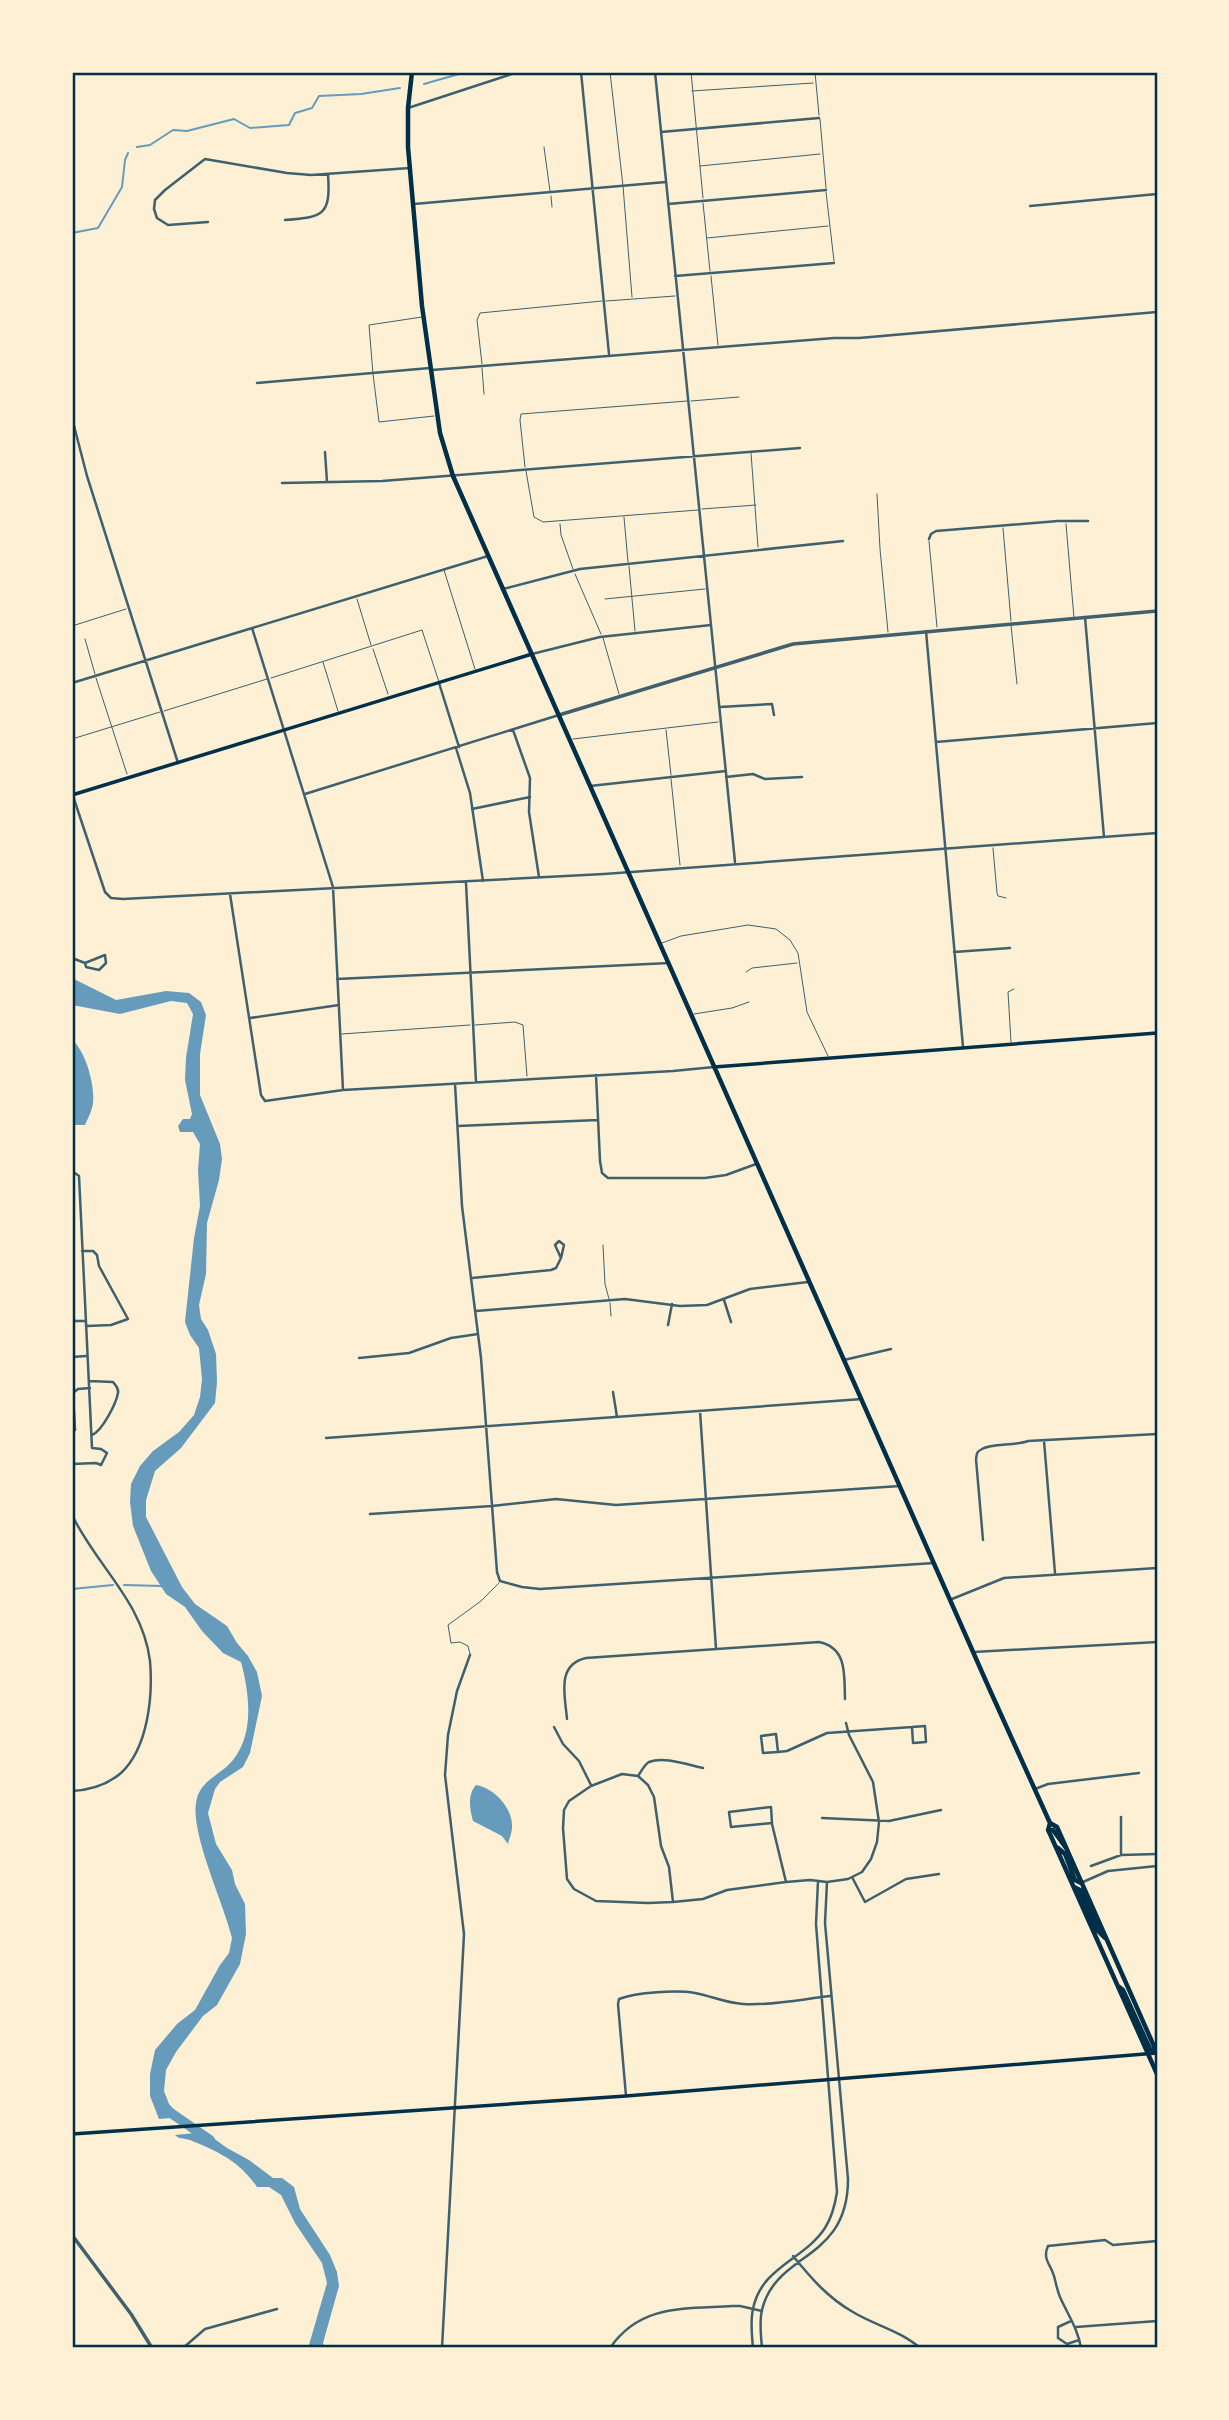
<svg xmlns="http://www.w3.org/2000/svg" width="1229" height="2420" viewBox="0 0 1229 2420" font-family="'DejaVu Sans',sans-serif">
<style>
.water{fill:#669bbc}
.lines{fill:none;stroke-linecap:round;stroke-linejoin:round}
.stream{stroke:#669bbc;stroke-width:2}
.river{stroke:#669bbc;stroke-width:10}
.service{stroke:#3f606c;stroke-width:1}
.minor{stroke:#3f606c;stroke-width:2.5}
.tertiary{stroke:#3f606c;stroke-width:3.5}
.secondary{stroke:#003049;stroke-width:3.5}
.primary{stroke:#003049;stroke-width:4.5}
.neatline{fill:none;stroke:#003049;stroke-width:2.5}
</style>
<rect width="100%" height="100%" fill="#fdf0d5"/>
<path class="water" d="M72 978 116 1000 166 991 189 993 201 1002 206 1015 200 1054V1095L220 1144 222 1159 219 1180 207 1223 206 1274 199 1305 201 1319 208 1330 216 1354 217 1382 215 1403 181 1448 155 1471 146 1500V1517L182 1587 195 1604 227 1626 237 1643 248 1656 257 1672 262 1696 250 1753 243 1767 220 1782 215 1789 208 1813 216 1844 232 1870 235 1884 245 1904 246 1934 240 1964 217 2005 203 2016 176 2052 166 2070 164 2091 169 2104 181 2117 159 2119 150 2096V2074L155 2050 177 2024 195 2010 220 1965 229 1953 232 1938C224 1904 191 1835 196 1803 199 1780 220 1776 233 1760 255 1733 249 1692 241 1662L223 1653 202 1631 185 1607 166 1594 151 1571 133 1526 130 1502 131 1484 140 1466 153 1451 179 1432 194 1415 200 1397 202 1379 199 1348 190 1335 185 1322 194 1238 200 1206 198 1170 200 1144 193 1132H180L178 1126 183 1119H190L192 1114 185 1080 186 1058 193 1014 187 1003 171 1001 120 1014 72 1005Z
M72 1040C86 1051 95 1086 93 1103 92 1111 88 1118 85 1125H72Z
M476 1785C494 1788 513 1808 512 1827 512 1833 509 1839 508 1844L502 1836 473 1821C470 1810 467 1795 476 1785Z
M205 2132 227 2148 249 2160 273 2178H282L294 2187 300 2209 330 2255 337 2272 339 2286 323 2343 325 2348H311L309 2345 327 2283 322 2263 295 2223 281 2195 269 2187H257C239 2161 219 2152 190 2140 183 2138 180 2140 175 2135Z"/>
<g class="lines">
<path class="stream" d="M424 84 466 72
M137 147 150 145 173 130 187 131 234 119 250 128 289 125 295 113 312 108 319 96 361 94 400 88
M72 233 98 228 122 187 125 160 128 153
M124 1585 162 1586
M72 1589 113 1585"/>
<path class="river" d="M168 2111 210 2140"/>
<path class="service" d="M610 72 623 186 632 297
M691 72 703 198
M815 72 819 115
M692 91 813 83
M820 119 826 188
M544 147 550 191
M700 166 820 154
M826 192 834 261
M551 196 552 207
M703 203 710 271
M707 238 828 226
M711 276 718 345
M606 301 675 296
M422 317 369 325 373 374 379 422 434 416
M482 364 477 320 480 313 602 301
M482 368 484 394
M691 401 739 397
M751 453 758 547
M525 467 520 420 521 414 687 401
M526 471 534 517 543 522 698 510
M877 494 880 549 888 632
M702 509 756 505
M624 517 628 562
M560 524 561 535 573 569
M1066 524 1074 618
M1003 528 1011 621
M929 541 937 627
M629 566 635 631
M444 570 475 669
M575 574 601 634
M357 599 371 645
M605 599 705 589
M1011 625 1017 684
M72 626 126 609
M603 638 619 694
M85 639 95 674
M373 649 388 694
M323 662 338 711
M96 678 127 774
M271 678 422 630 439 682
M164 711 267 679
M666 730 671 775
M72 739 160 712
M573 739 718 722
M671 779 680 865
M993 848 997 893 998 896 1006 898
M662 943 681 936 748 925 776 929 790 940 798 953 807 1012 828 1056
M746 972 752 968 797 963
M694 1014 732 1008 749 1002
M475 1025 515 1022 523 1025 527 1076
M342 1034 470 1025
M1011 1042 1008 992 1014 989
M603 1245 605 1284 609 1299
M610 1303 611 1316
M470 1654 468 1646 460 1642 451 1643 448 1625 481 1601 499 1583"/>
<path class="minor" d="M581 72 609 354
M655 72 735 862
M408 108 518 72
M661 132 819 118
M414 204 666 182
M668 204 826 190
M1030 206 1157 194
M285 220C323 217 331 216 328 174
M208 222 168 225 157 218 154 209 155 200 165 190 205 159 287 173 311 175 410 168
M675 276 834 263
M432 370 834 338H859L1157 312
M257 383 430 368
M72 418 87 476 178 763
M325 452 327 482
M282 483 382 481 800 448
M929 539 931 534 936 531 1058 521H1088
M503 589 580 569 843 541
M1085 617 1104 837
M252 628 333 887 343 1090
M926 631 963 1047
M532 654 600 637 711 625
M72 683 488 556
M439 683 459 747
M720 707 772 704 774 715
M513 730 530 778 529 812 539 877
M936 742 1157 723
M456 748 470 793 483 881
M726 777 753 774 765 779 802 777
M590 786 726 771
M305 794 559 715
M73 796 105 892 111 898 123 899 604 874 1157 833
M472 809 530 797
M466 883 476 1082
M230 894 261 1095 265 1101 343 1090 673 1071 714 1067
M954 952 1010 948
M72 958 85 963 86 967 99 970 106 963 105 955 85 963
M337 979 669 963
M250 1018 339 1005
M596 1075 600 1161 602 1173 608 1178H705L726 1175 756 1164
M455 1084 462 1206 481 1358 497 1572 500 1581 522 1587 540 1589 934 1563
M458 1126 598 1120
M72 1171 79 1176 92 1448 101 1449 107 1453 101 1465 96 1463 72 1464
M82 1251H93L97 1255 99 1266 128 1319 111 1325 87 1326
M472 1278 551 1270 556 1268 561 1258 555 1245 559 1241 564 1245 561 1258
M724 1300 731 1322
M476 1311 625 1299 680 1306 707 1305 750 1289 808 1282
M72 1318 75 1321H86
M668 1325 672 1304
M72 1357 86 1356
M359 1358 409 1353 451 1338 478 1334
M844 1360 891 1349
M89 1381 113 1382C116 1386 119 1388 118 1393 116 1404 102 1431 92 1435
M613 1392 617 1417
M700 1411 716 1649
M72 1430H75L73 1393 78 1389 90 1388
M326 1438 862 1399
M1044 1441 1055 1573
M370 1514 492 1506 556 1499 616 1505 900 1486
M72 1515C89 1550 115 1577 133 1610 141 1625 148 1644 150 1661 153 1696 148 1748 121 1773 107 1785 90 1790 72 1791
M983 1540 976 1459C977 1454 976 1452 982 1449 992 1443 1015 1446 1028 1441L1157 1434
M952 1599 1004 1578 1157 1568
M974 1652 1157 1642
M567 1719C565 1695 556 1665 586 1658L819 1642C848 1648 844 1676 845 1699
M925 1726 926 1742 913 1743 912 1727Z
M554 1727 563 1744 579 1761 591 1785
M776 1734 778 1752 763 1753 761 1736Z
M778 1752 787 1751 827 1733 912 1727
M638 1776C641 1772 644 1765 649 1762 664 1756 688 1765 703 1768
M1035 1789 1048 1784 1139 1773
M771 1807 772 1823 731 1827 729 1812Z
M1121 1817V1855
M822 1818 889 1821 941 1810
M772 1824 786 1882
M1091 1866 1121 1855 1157 1854
M852 1877 865 1902 906 1879 939 1874
M1083 1882 1108 1871 1157 1866
M673 1902 669 1867 661 1846 654 1797 648 1785 638 1776 622 1774 591 1786 569 1801 564 1810 563 1828 567 1879 574 1889 596 1901 648 1903 673 1902 703 1899 727 1890 786 1882 810 1880 827 1882 848 1879 862 1872 871 1859 877 1842 879 1822 873 1782 849 1735 846 1723
M626 2096 618 2004 619 1999C637 1992 677 1990 695 1993 711 1996 726 2003 743 2004 770 2006 803 1999 830 1996
M793 2256C811 2278 828 2298 853 2312 874 2325 901 2331 920 2348
M1071 2321 1058 2327V2338L1067 2344 1079 2340
M1076 2327 1157 2321
M183 2348 205 2329 277 2309
M442 2348 464 1934 445 1775 448 1735 457 1691 470 1655
M610 2348C640 2304 684 2309 732 2306H740L762 2311
M753 2348C752 2336 750 2322 753 2309 761 2267 804 2260 825 2228 832 2217 835 2205 837 2192L816 1924 818 1881
M762 2348C761 2336 759 2322 762 2310 776 2251 848 2262 848 2179L825 1923 827 1882
M1081 2348C1078 2329 1068 2315 1060 2297 1057 2290 1056 2283 1054 2276 1051 2265 1042 2259 1048 2246L1105 2240 1113 2245 1157 2241"/>
<path class="tertiary" d="M559 715 793 644 1157 611
M72 2235 131 2314 152 2348"/>
<path class="secondary" d="M72 795 532 654
M714 1067 1157 1033
M72 2134 626 2096 1157 2053"/>
<path class="primary" d="M412 72 408 108V147L422 306 440 433 453 476 989 1688 1050 1823 1057 1827 1157 2053
M1050 1823 1048 1830 1050 1834 1157 2074
M1048 1830H1053L1066 1848
M1058 1848 1065 1854 1075 1880 1081 1883
M1074 1887 1080 1890 1098 1931 1105 1938
M1118 1986 1123 1990 1150 2049 1157 2053"/>
</g>
<rect width="1229" height="2420" fill="none" stroke="#fdf0d5" stroke-width="147"/>
<rect x="74" y="74" width="1082" height="2272" class="neatline"/>
</svg>
